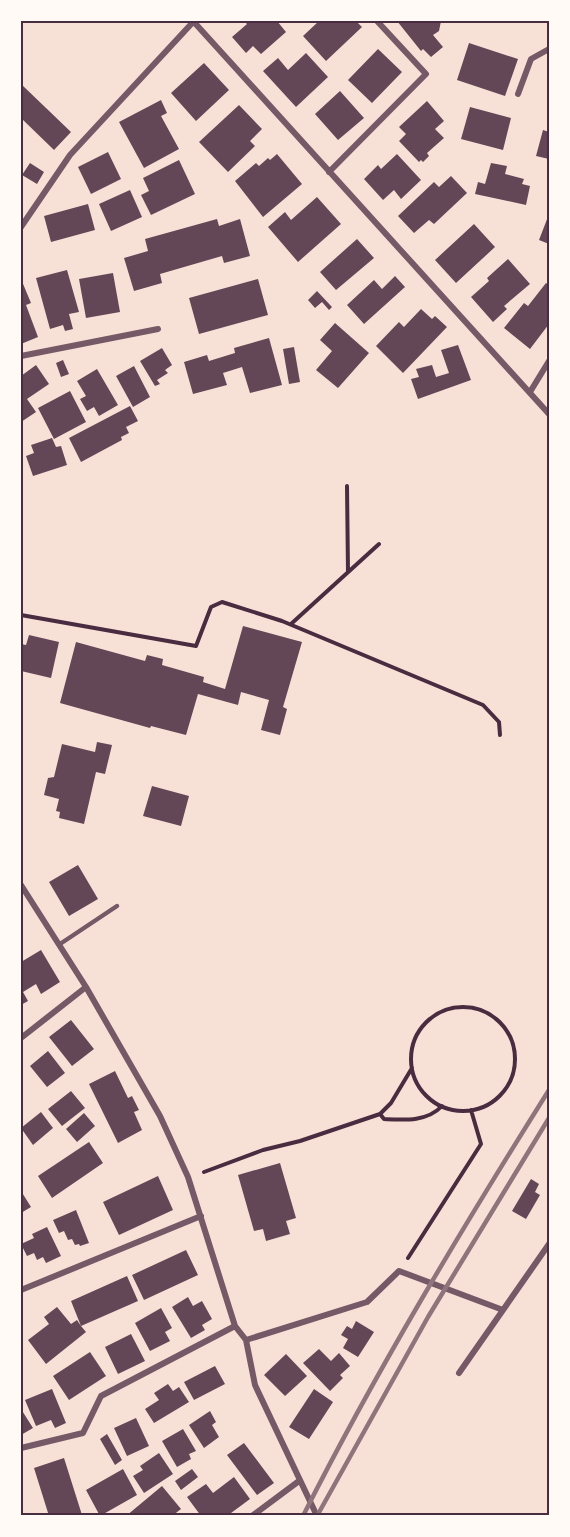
<svg xmlns="http://www.w3.org/2000/svg" width="570" height="1537" viewBox="0 0 570 1537" font-family="'Titillium Web',sans-serif">
<style>
.building{fill:#644757}
.lines{fill:none;stroke-linecap:round;stroke-linejoin:round}
.path{stroke:#4a2c40;stroke-width:4}
.service{stroke:#755966;stroke-width:4.5}
.minor{stroke:#755966;stroke-width:6}
.rail{stroke:#8f747c;stroke-width:4.5}
.neatline{fill:none;stroke:#4a2c40;stroke-width:2}
</style>
<rect width="100%" height="100%" fill="#f7e1d7"/>
<path class="building" d="M244 21H277L286 32 261 54 253 46 246 53 232 37 247 24Z
M319 21H356L362 27 326 61 303 36Z
M397 21H441L439 31 433 35 443 47 431 57 423 49 421 51Z
M469 43 518 59 505 96 457 80Z
M378 49 402 72 372 103 348 80Z
M306 53 328 77 296 107 263 71 278 58 288 70Z
M204 63 229 90 196 121 171 93Z
M21 84 71 132 54 150 21 118Z
M340 91 364 118 338 140 315 114Z
M161 100 167 113 161 116 179 149 144 168 119 122Z
M427 101 444 121 435 129 444 138 427 153 429 156 423 162 421 160 419 162 399 141 406 134 399 127Z
M239 105 262 129 250 141 255 146 228 172 199 142Z
M470 107 511 118 503 150 461 139Z
M543 130 549 132V159L536 156Z
M108 152 121 179 91 194 78 167Z
M277 154 302 184 263 217 235 181 256 163 259 166 268 158 270 160Z
M397 154 421 180 401 199 394 190 383 200 364 179 378 165 381 169Z
M179 160 195 194 151 215 141 195 149 191 143 178Z
M30 163 44 172 37 184 22 175Z
M491 163 507 166 505 174 524 179 522 184 530 186 526 205 475 194 478 182 485 184Z
M451 176 467 193 434 224 429 220 414 233 398 216 434 182 439 187Z
M130 190 142 217 111 231 99 204Z
M317 197 341 224 298 262 268 227 285 212 291 220Z
M88 204 95 230 51 242 44 216Z
M549 214V244L539 240Z
M217 219 219 226 240 219 250 256 224 263 222 256 160 274 162 283 134 291 124 258 148 251 145 239Z
M474 224 495 247 456 283 435 260Z
M357 239 374 258 336 290 320 272Z
M508 259 530 284 504 306 507 309 493 322 471 297 489 281 487 278Z
M67 270 79 312 69 314 73 329 65 331 63 325 50 329 36 278Z
M113 273 120 312 86 318 79 279Z
M395 276 405 287 364 324 347 305 374 280 382 289Z
M21 279 31 303 26 305 38 337 21 344Z
M258 279 268 315 199 334 189 298Z
M546 283 549 285V324L530 349 504 328 524 303 528 306Z
M317 291 332 307 329 310 322 302 315 308 308 300Z
M421 309 432 319 435 316 447 327 403 373 376 346 399 322 404 327Z
M335 323 369 353 338 388 316 370 332 351 320 340Z
M269 338 282 385 250 393 242 367 223 373 227 385 193 394 184 362 207 355 209 361 235 353 234 348Z
M458 345 471 380 418 399 411 379 419 377 416 369 432 365 436 377 449 373 441 350Z
M294 347 300 382 289 384 283 349Z
M162 348 172 365 165 370 168 373 157 380 160 384 155 386 140 361Z
M63 360 69 374 61 377 56 363Z
M36 365 49 384 27 399 36 412 21 422V376Z
M134 366 150 397 133 407 116 376Z
M97 369 118 405 99 416 94 407 87 411 80 399 86 396 77 381Z
M70 391 86 422 54 439 38 408Z
M130 406 138 421 126 427 129 433 121 437 122 440 81 462 69 438Z
M52 438 56 447 61 446 67 465 33 476 26 456 34 453 31 445Z
M243 626 302 642 283 707 287 709 280 735 261 730 269 700 241 692 238 705 198 694 186 735 151 726 150 728 60 703 76 642 145 661 147 655 163 659 162 665 204 677 203 682 225 689Z
M29 635 59 642 51 678 21 671V644L26 645Z
M97 742 112 745 105 774 96 772 84 824 59 818 60 812 56 811 59 799 44 795 48 778 54 777 62 744 95 752Z
M152 786 189 796 181 826 143 816Z
M78 865 98 899 69 916 49 882Z
M41 950 60 982 41 994 36 984 23 992 28 1001 21 1005V962Z
M71 1020 94 1049 72 1066 49 1037Z
M48 1051 65 1073 47 1087 30 1066Z
M115 1071 128 1098 132 1096 139 1110 134 1112 142 1130 118 1143 89 1084Z
M71 1091 85 1108 62 1126 48 1109Z
M41 1112 53 1128 33 1145 21 1128Z
M84 1113 95 1126 77 1142 66 1129Z
M89 1142 103 1163 52 1198 38 1176Z
M280 1163 296 1218 286 1221 290 1234 266 1241 263 1229 254 1231 238 1175Z
M158 1176 173 1210 119 1235 103 1202Z
M531 1179 539 1184 535 1192 540 1195 526 1219 512 1211Z
M21 1191 31 1207 21 1213Z
M76 1210 89 1243 80 1246 79 1244 75 1245 72 1239 68 1240 64 1231 59 1233 53 1220Z
M47 1227 61 1256 46 1263 43 1257 37 1260 34 1253 27 1256 21 1244 34 1238 32 1234Z
M186 1250 198 1275 144 1300 132 1275Z
M127 1276 138 1301 81 1326 86 1332 46 1364 28 1340 49 1324 44 1317 57 1307 71 1324 77 1320 81 1326 71 1301Z
M188 1297 193 1306 202 1301 212 1319 202 1325 205 1330 191 1338 172 1307Z
M161 1308 172 1328 165 1332 170 1341 150 1351 135 1323Z
M356 1321 374 1332 358 1357 343 1348 348 1339 341 1335 347 1326 352 1329Z
M131 1334 145 1361 118 1374 105 1347Z
M319 1349 331 1361 339 1353 350 1366 340 1375 343 1378 330 1391 303 1363Z
M90 1352 106 1376 69 1400 53 1376Z
M286 1354 307 1376 285 1396 264 1375Z
M215 1366 225 1384 194 1400 184 1382Z
M168 1384 173 1391 179 1387 189 1402 154 1423 145 1409 159 1400 154 1393Z
M52 1389 66 1423 55 1428 51 1420 36 1426 25 1400Z
M314 1389 333 1402 309 1439 289 1427Z
M21 1409 33 1428 21 1435Z
M210 1411 216 1422 212 1425 219 1437 204 1448 189 1425Z
M136 1418 149 1446 127 1456 114 1428Z
M183 1429 196 1451 189 1454 191 1459 177 1467 162 1441Z
M107 1434 122 1460 115 1465 100 1439Z
M244 1443 274 1483 257 1495 227 1455Z
M159 1453 173 1474 144 1493 133 1476 143 1470 140 1466Z
M64 1458 82 1515 49 1516 34 1468Z
M123 1469 137 1495 100 1516 86 1490Z
M192 1469 198 1477 181 1490 175 1481Z
M234 1477 250 1499 227 1516H201L187 1497 206 1484 213 1493Z
M162 1486 181 1509 172 1516H126Z"/>
<g class="lines">
<path class="path" d="M347 486 348 572
M21 615 196 646 211 607 222 602 282 621 483 705 499 722 500 735
M291 624 379 544
M411 1059a52 52 0 1 1 104 0a52 52 0 1 1-104 0Z
M380 1114 384 1119C404 1120 427 1122 442 1106
M204 1172 263 1150 300 1141 380 1114 391 1103 412 1068
M408 1258 481 1144 471 1110"/>
<path class="service" d="M60 944 117 906"/>
<path class="minor" d="M193 21 549 414
M518 94 531 59 549 49
M329 172 426 74 377 21
M21 227 70 155 194 21
M21 356 158 329
M530 392 549 361
M21 885 86 987 160 1116 188 1177 235 1326 246 1340 255 1385 317 1516
M21 1038 86 987
M21 1290 201 1216
M246 1340 367 1302 399 1271 503 1310
M459 1373 549 1244
M21 1448 83 1433 101 1396 235 1326
M252 1516 299 1481"/>
<path class="rail" d="M303 1516C376 1371 463 1227 549 1090
M317 1516 428 1317 549 1118"/>
</g>
<rect width="570" height="1537" fill="none" stroke="#fffaf5" stroke-width="45"/>
<rect x="22" y="22" width="526" height="1492" class="neatline"/>
</svg>
